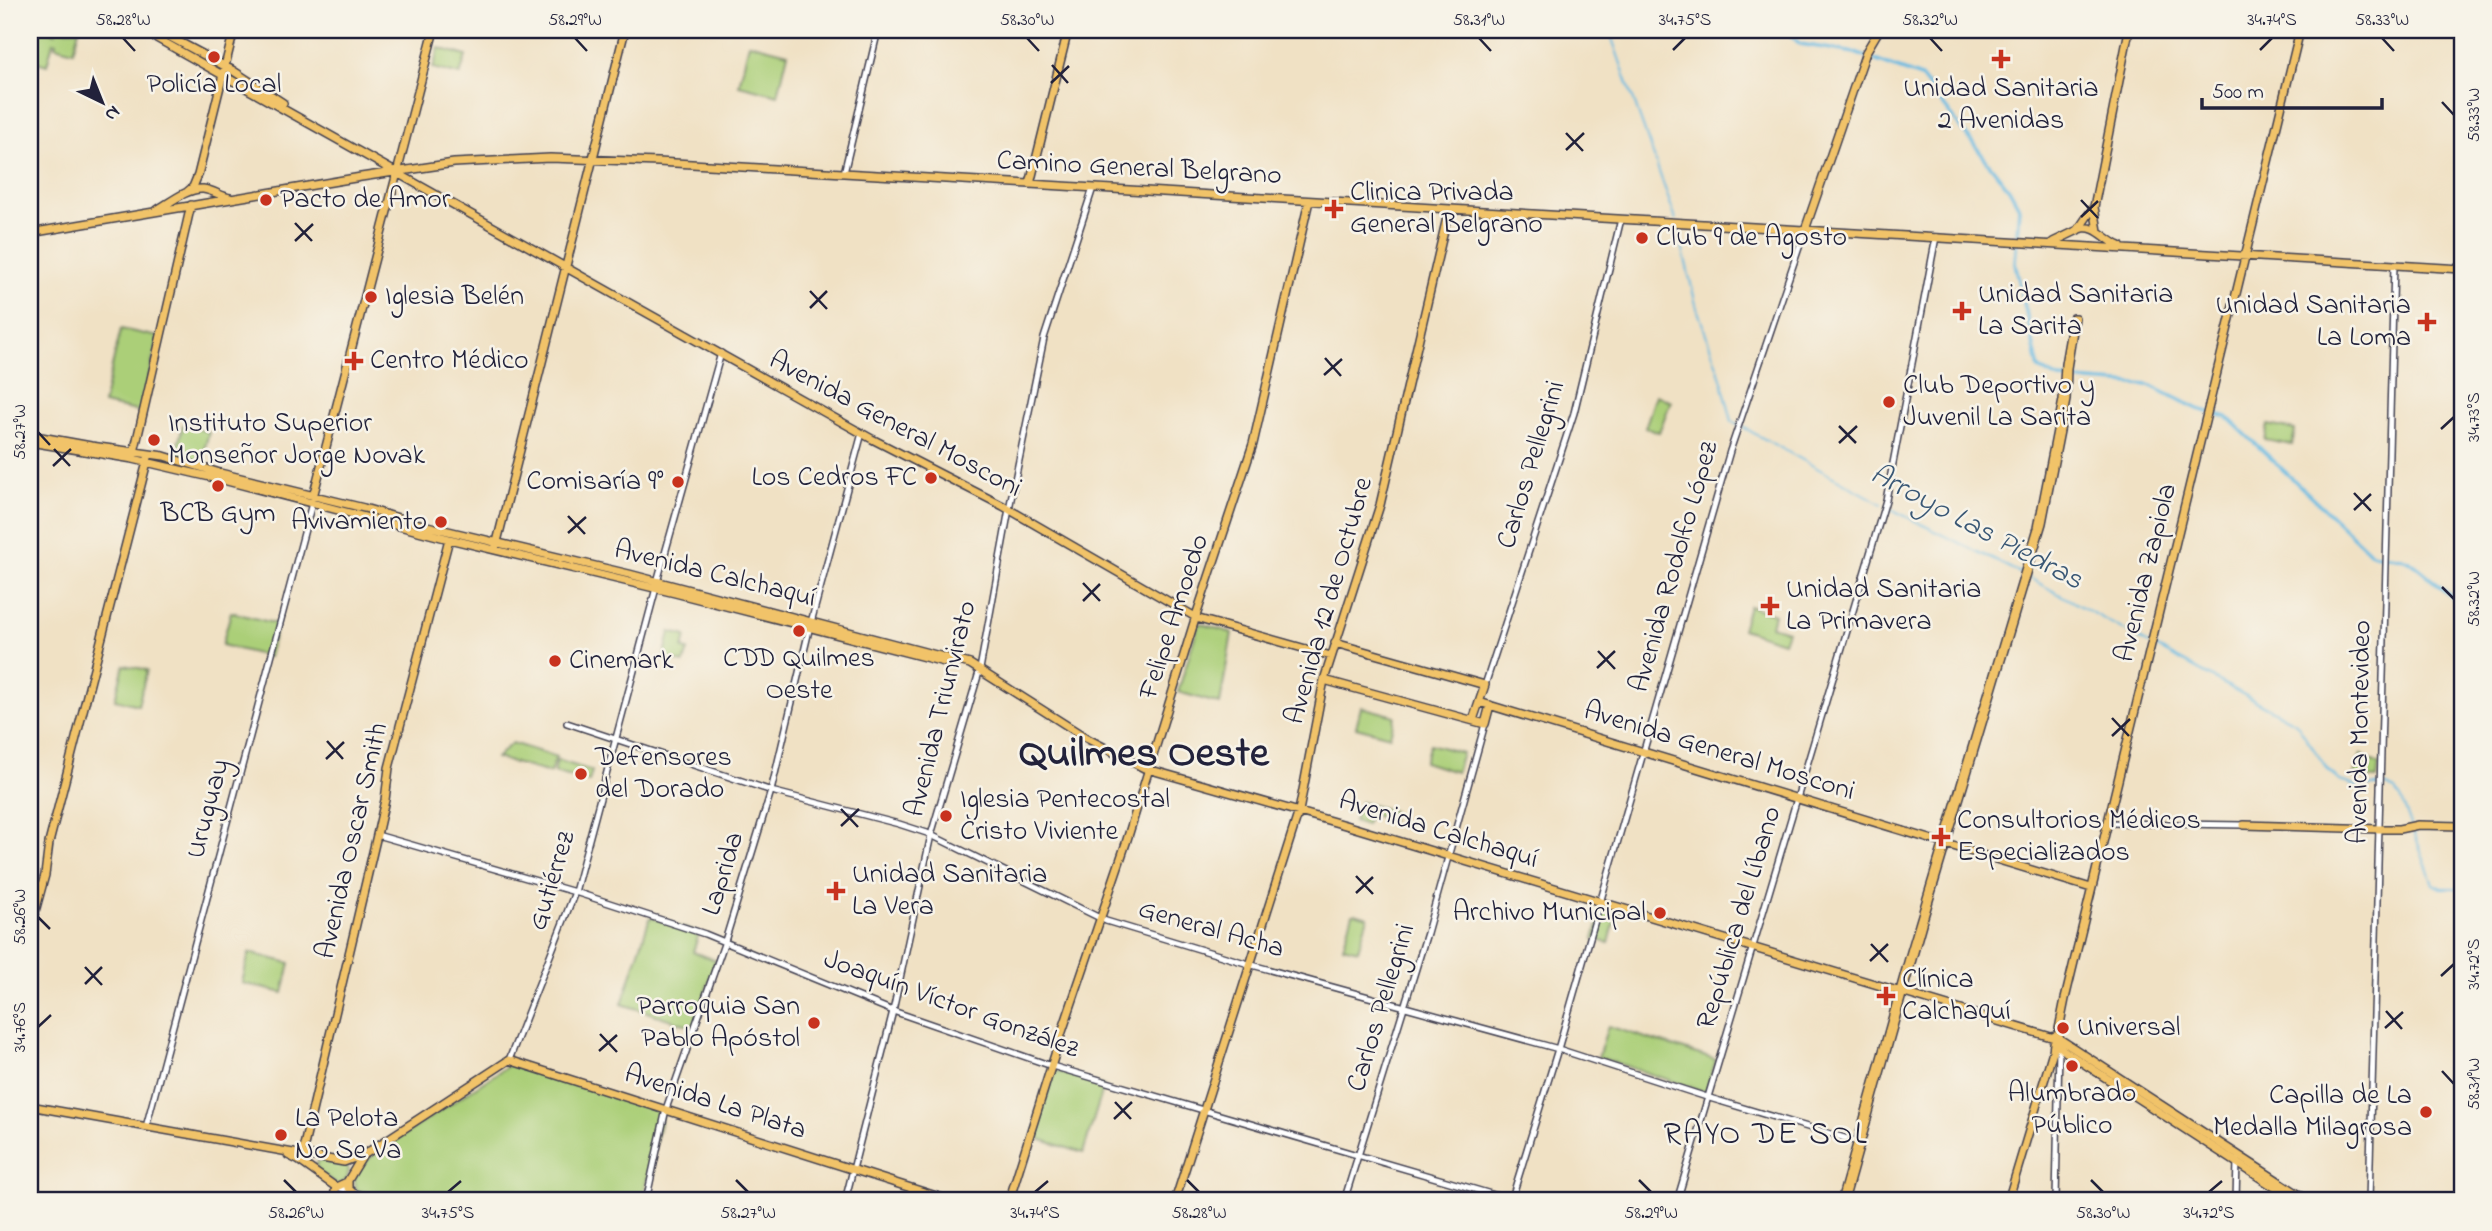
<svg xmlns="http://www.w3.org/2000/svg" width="2492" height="1231" viewBox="0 0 2492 1231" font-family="'Indie Flower',sans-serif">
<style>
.green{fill:#abcf78;stroke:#66785a;stroke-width:2}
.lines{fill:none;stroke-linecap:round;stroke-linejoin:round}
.stream{stroke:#65b9e1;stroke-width:2}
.canal{stroke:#65b9e1;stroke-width:3.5}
.minor-casing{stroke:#413f50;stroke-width:8}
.major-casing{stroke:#413f50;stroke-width:10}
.minor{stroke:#fff;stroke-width:5}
.major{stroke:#f1c369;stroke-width:7}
.ticks{fill:none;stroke:#22223b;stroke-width:2.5}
.poi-dot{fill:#c8321e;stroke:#f7f3e8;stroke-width:2.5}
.labels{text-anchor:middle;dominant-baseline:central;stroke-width:5;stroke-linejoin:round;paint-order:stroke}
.poi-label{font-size:28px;fill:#22223b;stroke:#f7f3e8;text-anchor:start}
.street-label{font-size:28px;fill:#22223b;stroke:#f7f3e8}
.water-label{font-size:30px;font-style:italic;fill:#395775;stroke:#f7f3e8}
.quarter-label{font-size:32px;letter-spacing:2px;fill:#22223b;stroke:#f7f3e8}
.town-label{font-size:42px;font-weight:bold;fill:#22223b;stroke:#f7f3e8}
.neatline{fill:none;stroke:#22223b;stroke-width:2.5}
.ticks-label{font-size:18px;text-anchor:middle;fill:#22223b}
</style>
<rect width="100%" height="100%" fill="#f7f3e8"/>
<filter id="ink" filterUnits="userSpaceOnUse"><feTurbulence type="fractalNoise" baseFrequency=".0143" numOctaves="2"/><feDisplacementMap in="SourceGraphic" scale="14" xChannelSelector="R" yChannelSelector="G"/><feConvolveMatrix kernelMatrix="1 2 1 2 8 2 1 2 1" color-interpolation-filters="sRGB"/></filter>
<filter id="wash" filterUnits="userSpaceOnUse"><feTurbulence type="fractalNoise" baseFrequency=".00686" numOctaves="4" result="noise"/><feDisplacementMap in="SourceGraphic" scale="28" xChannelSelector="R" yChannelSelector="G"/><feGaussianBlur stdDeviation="1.57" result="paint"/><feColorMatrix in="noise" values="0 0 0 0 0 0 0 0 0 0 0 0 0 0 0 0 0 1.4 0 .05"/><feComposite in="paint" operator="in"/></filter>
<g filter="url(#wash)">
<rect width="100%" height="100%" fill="#f0e1c4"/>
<path class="green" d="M30 30 57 33 49 30H79L73 51 55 46 56 43 53 42 47 65 30 60Z
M749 43 788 53 778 95 739 85Z
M439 48 466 56 460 75 433 68Z
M121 329 158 337 141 412 103 404Z
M1656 395 1671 401 1659 432 1645 428Z
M183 425 209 432 201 462 175 456Z
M2268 425 2295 430 2292 445 2265 440Z
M1749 606 1774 614 1771 626 1787 631 1783 642 1742 629Z
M231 612 277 624 269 657 222 645Z
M1199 623 1232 633 1220 704 1178 692Z
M670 632 686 636 683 649 688 650 684 663 664 658Z
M124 665 147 670 138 705 115 699Z
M1361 707 1395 716 1390 736 1356 727Z
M512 743 556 757 550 773 496 758Z
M1430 744 1462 753 1456 772 1424 762Z
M2361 755 2379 764 2377 779 2353 777Z
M557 760 592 771 589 782 554 772Z
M1360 802 1393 811 1390 823 1383 821 1384 818 1369 814 1366 825 1354 821Z
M1603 908 1621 913 1620 917 1616 916 1609 943 1594 939Z
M1355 913 1368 917 1358 950 1343 946 1353 914Z
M650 917 699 933 693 952 716 960 694 1027 622 1004Z
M249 953 290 963 283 993 242 983Z
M1608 1026 1716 1060 1706 1092 1598 1057Z
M509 1065 663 1110 642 1201H395L356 1190C350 1175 362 1166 372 1156Z
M1057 1071 1104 1086 1083 1153 1033 1137 1054 1072Z
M320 1160 345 1165 349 1170 347 1179 338 1185 317 1171 316 1163Z"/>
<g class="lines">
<path class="stream" d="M1609 30 1676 220
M1677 225 1696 305 1721 378 1732 421 1882 504
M1887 507 2020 573
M2028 577 2149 644
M2154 646 2296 723 2328 770 2340 781 2355 786H2386L2395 790 2401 798 2411 825
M2413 830 2433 884 2441 888H2462"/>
<path class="canal" d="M1785 30 1800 44 1855 53 1921 77 2009 189 2019 207 2015 263 2039 369 2059 379 2149 385 2198 409 2227 417 2370 552C2381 558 2395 554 2407 560 2427 571 2445 593 2462 607"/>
</g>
</g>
<g filter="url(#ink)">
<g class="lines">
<defs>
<path id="minor" d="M844 173 878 30
M657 582 721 353
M1485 685 1574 413 1621 219
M567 723 775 792 899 824 927 833 1106 921 1252 965 1555 1048 1713 1099 1858 1142
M2107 823 2244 825
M377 835 575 892 705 934 893 1011 1052 1066 1515 1201
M509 1060 575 892 656 588
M146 1127 312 503
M337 1187 380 1201
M646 1201 666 1109 725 941 771 791 810 626 862 433
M845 1201 893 1011 931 835 980 669 1009 509 1044 338 1093 188
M1344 1201 1427 933 1485 724
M1511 1201 1558 1049 1730 451 1805 230
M1677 1201 1886 500 1936 237
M2056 1201 2059 1047
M2236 1201 2237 1160
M2369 1201 2394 265"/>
<path id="major" d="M142 30 872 439 1003 506 1199 619 1331 656
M157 30 232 70 283 103
M1030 184 1068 30
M187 192 193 187 198 175 234 30
M157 210C171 202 187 188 203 189 212 190 221 196 230 198
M2079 229C2096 223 2105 240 2120 246
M1805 230 1866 52 1879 30
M2098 231 2094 207 2129 30
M30 233 361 177 454 163 550 158 658 162 2462 269
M2053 242 2078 230 2093 208
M30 435 91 446 164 456 220 473 364 508 423 525 629 574 970 664 1088 739 1144 768 1345 825 2061 1040 2309 1201
M30 442 133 459 227 481 449 539 675 593 948 663
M133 457 191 205
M313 497 434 30
M496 546 625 30
M1335 643 1485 685 1473 720
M1324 680 1485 724 1490 705
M1479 702 2091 888
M2244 825 2380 829H2399L2418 825 2462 826
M30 930 45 875 49 843 148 458
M2057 1044 2063 1050 2296 1201
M2059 1047V1029L2065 999 2300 30
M30 1106 344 1162 365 1154 509 1060 952 1201
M302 1154 377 835 385 800 389 768 449 539
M288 1155 298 1160 336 1187
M348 1181V1188L353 1193
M336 1187 347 1182 362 1157
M333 1201 336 1187
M1009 1201 1062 1032 1126 843 1196 616 1253 444 1309 201
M1175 1201 1299 811 1324 680 1380 505 1449 209
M1841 1201 1910 955 2038 528 2063 400 2065 364 2073 318H2075L2067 368 2066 400 2042 523 1923 920 1844 1201
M2008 1201 2053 1051 2055 1036"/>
</defs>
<use href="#minor" class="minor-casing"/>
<use href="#major" class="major-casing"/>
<use href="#minor" class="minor"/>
<use href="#major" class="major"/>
</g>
</g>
<path class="ticks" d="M123 38 135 51M575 38 587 51M1027 38 1039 51M1479 38 1491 51M1930 38 1942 51M2382 38 2394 51M1673 50 1685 38M2260 50 2272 38M1052 65 1068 83M1051 83 1069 66M2442 102 2454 115M1566 133 1583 151M1566 150 1584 133M2081 200 2098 218M2081 217 2098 201M295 223 312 241M295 241 313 224M810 291 827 309M810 308 827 291M1325 358 1341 376M1324 375 1342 359M1839 426 1856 443M2441 429 2454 417M38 432 50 445M1839 443 1857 426M54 449 70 466M53 466 71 449M2354 493 2371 511M2354 510 2371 494M568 516 585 534M568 533 586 517M1083 583 1100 601M2442 587 2454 599M1083 601 1100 584M1598 651 1615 669M1597 668 1615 651M2112 718 2129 736M2112 736 2130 719M327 741 343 759M326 759 344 742M841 809 858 827M841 826 859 809M1356 876 1373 894M1356 893 1373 877M38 917 50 929M1871 944 1888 962M1870 961 1888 944M85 967 102 985M2441 976 2454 964M85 984 102 967M2386 1011 2402 1029M38 1027 51 1015M2385 1028 2403 1012M600 1034 617 1052M599 1051 617 1035M2442 1071 2454 1084M1115 1102 1131 1119M1114 1119 1132 1102M284 1180 296 1192M736 1180 748 1192M1187 1180 1199 1192M1639 1180 1651 1192M2091 1180 2103 1192M448 1192 461 1181M1035 1192 1048 1181M2209 1192 2222 1181"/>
<g class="poi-dot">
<circle cx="214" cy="57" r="7"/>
<path d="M1997.5 48.5h7v7h7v7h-7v7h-7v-7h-7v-7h7z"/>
<circle cx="266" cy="200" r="7"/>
<path d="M1330.5 198.5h7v7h7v7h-7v7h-7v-7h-7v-7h7z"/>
<circle cx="1642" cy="238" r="7"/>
<circle cx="371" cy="297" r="7"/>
<path d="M1958.5 300.5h7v7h7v7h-7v7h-7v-7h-7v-7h7z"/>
<path d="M2423.5 311.5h7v7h7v7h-7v7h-7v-7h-7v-7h7z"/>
<path d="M350.5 350.5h7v7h7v7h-7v7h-7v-7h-7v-7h7z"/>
<circle cx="1889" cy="402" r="7"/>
<circle cx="154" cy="440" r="7"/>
<circle cx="931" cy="478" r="7"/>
<circle cx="678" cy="482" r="7"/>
<circle cx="218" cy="486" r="7"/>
<circle cx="441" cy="522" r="7"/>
<path d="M1766.5 595.5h7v7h7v7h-7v7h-7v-7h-7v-7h7z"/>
<circle cx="799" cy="631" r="7"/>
<circle cx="555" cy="661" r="7"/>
<circle cx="581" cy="774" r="7"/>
<circle cx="946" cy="816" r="7"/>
<path d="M1937.5 826.5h7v7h7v7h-7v7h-7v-7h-7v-7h7z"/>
<path d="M832.5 880.5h7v7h7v7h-7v7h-7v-7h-7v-7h7z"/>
<circle cx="1660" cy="913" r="7"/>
<path d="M1882.5 985.5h7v7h7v7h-7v7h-7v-7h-7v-7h7z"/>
<circle cx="814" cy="1023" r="7"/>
<circle cx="2063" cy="1028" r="7"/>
<circle cx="2072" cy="1066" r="7"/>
<circle cx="2426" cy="1112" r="7"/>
<circle cx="281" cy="1135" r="7"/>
</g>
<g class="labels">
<g class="poi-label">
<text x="214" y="85" text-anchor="middle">Policía Local</text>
<text x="2001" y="89" text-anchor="middle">Unidad Sanitaria<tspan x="2001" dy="32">2 Avenidas</tspan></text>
<text x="1350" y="193">Clinica Privada<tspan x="1350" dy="32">General Belgrano</tspan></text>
<text x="280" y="200">Pacto de Amor</text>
<text x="1656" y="238">Club 9 de Agosto</text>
<text x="1978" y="295">Unidad Sanitaria<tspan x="1978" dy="32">La Sarita</tspan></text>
<text x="385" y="297">Iglesia Belén</text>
<text x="2411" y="306" text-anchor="end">Unidad Sanitaria<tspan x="2411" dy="32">La Loma</tspan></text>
<text x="370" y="361">Centro Médico</text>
<text x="1903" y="386">Club Deportivo y<tspan x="1903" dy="32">Juvenil La Sarita</tspan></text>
<text x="168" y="424">Instituto Superior<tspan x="168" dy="32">Monseñor Jorge Novak</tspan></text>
<text x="917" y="478" text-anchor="end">Los Cedros FC</text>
<text x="664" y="482" text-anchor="end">Comisaría 9°</text>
<text x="218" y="514" text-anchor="middle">BCB Gym</text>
<text x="427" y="522" text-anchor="end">Avivamiento</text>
<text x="1786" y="590">Unidad Sanitaria<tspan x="1786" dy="32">La Primavera</tspan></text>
<text x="799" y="659" text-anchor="middle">CDD Quilmes<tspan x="799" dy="32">Oeste</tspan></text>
<text x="569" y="661">Cinemark</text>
<text x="595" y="758">Defensores<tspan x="595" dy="32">del Dorado</tspan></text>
<text x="960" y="800">Iglesia Pentecostal<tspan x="960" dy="32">Cristo Viviente</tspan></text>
<text x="1957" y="821">Consultorios Médicos<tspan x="1957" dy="32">Especializados</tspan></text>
<text x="852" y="875">Unidad Sanitaria<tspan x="852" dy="32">La Vera</tspan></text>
<text x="1646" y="913" text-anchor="end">Archivo Municipal</text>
<text x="1902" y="980">Clínica<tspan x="1902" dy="32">Calchaquí</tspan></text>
<text x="800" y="1007" text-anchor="end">Parroquia San<tspan x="800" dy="32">Pablo Apóstol</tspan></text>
<text x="2077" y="1028">Universal</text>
<text x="2072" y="1094" text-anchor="middle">Alumbrado<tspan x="2072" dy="32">Público</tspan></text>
<text x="2412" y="1096" text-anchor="end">Capilla de La<tspan x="2412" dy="32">Medalla Milagrosa</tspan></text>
<text x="295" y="1119">La Pelota<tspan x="295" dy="32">No Se Va</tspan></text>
</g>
<g class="street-label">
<text transform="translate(1139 169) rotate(3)">Camino General Belgrano</text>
<text transform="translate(895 425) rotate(28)">Avenida General Mosconi</text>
<text transform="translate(1532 465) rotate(-73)">Carlos Pellegrini</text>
<text transform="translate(1675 567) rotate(-74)">Avenida Rodolfo López</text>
<text transform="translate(2147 573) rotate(-76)">Avenida Zapiola</text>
<text transform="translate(715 575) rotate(14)">Avenida Calchaquí</text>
<text transform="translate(1330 601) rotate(-74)">Avenida 12 de Octubre</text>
<text transform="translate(1175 617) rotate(-72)">Felipe Amoedo</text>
<text transform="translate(942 709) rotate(-76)">Avenida Triunvirato</text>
<text transform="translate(2361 732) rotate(-89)">Avenida Montevideo</text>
<text transform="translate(1719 752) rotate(17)">Avenida General Mosconi</text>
<text transform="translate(209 809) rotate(-75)">Uruguay</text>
<text transform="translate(1438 831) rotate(17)">Avenida Calchaquí</text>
<text transform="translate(353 841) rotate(-77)">Avenida Oscar Smith</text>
<text transform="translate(724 874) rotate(-73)">Laprida</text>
<text transform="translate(553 881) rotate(-73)">Gutiérrez</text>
<text transform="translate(1740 918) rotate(-73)">República del Líbano</text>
<text transform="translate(1211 930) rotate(16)">General Acha</text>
<text transform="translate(951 1005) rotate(20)">Joaquín Víctor González</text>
<text transform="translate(1382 1008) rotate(-73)">Carlos Pellegrini</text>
<text transform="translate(715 1103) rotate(18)">Avenida La Plata</text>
</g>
<g class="water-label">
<text transform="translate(1976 528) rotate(28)">Arroyo Las Piedras</text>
</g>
<g class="quarter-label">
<text x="1766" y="1135">RAYO DE SOL</text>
</g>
<g class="town-label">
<text x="1144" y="754">Quilmes Oeste</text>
</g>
</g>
<rect width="2492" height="1231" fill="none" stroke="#f7f3e8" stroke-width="77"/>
<g transform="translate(102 102) rotate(137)" stroke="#f7f3e8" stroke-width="5" paint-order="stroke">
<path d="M0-5L12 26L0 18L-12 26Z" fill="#22223b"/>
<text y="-10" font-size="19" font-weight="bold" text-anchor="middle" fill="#22223b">N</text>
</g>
<path d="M2202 98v10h180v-10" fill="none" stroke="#22223b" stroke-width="3.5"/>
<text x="2212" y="98" font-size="21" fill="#22223b" stroke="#f7f3e8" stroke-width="5" paint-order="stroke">500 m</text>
<rect x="38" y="38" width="2416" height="1154" class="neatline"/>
<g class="ticks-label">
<text x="123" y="25">58.28°W</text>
<text x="575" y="25">58.29°W</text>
<text x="1027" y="25">58.30°W</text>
<text x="1479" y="25">58.31°W</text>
<text x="1685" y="25">34.75°S</text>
<text x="1930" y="25">58.32°W</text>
<text x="2272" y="25">34.74°S</text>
<text x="2382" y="25">58.33°W</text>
<text transform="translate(2473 115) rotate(-90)" y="6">58.33°W</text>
<text transform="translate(2473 417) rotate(-90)" y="6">34.73°S</text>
<text transform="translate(19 432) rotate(-90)" y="6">58.27°W</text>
<text transform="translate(2473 599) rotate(-90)" y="6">58.32°W</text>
<text transform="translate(19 917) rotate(-90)" y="6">58.26°W</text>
<text transform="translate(2473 964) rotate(-90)" y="6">34.72°S</text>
<text transform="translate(19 1027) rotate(-90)" y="6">34.76°S</text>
<text transform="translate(2473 1084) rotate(-90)" y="6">58.31°W</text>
<text x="296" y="1218">58.26°W</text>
<text x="448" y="1218">34.75°S</text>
<text x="748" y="1218">58.27°W</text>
<text x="1035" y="1218">34.74°S</text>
<text x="1199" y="1218">58.28°W</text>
<text x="1651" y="1218">58.29°W</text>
<text x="2103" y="1218">58.30°W</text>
<text x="2209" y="1218">34.72°S</text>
</g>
</svg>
